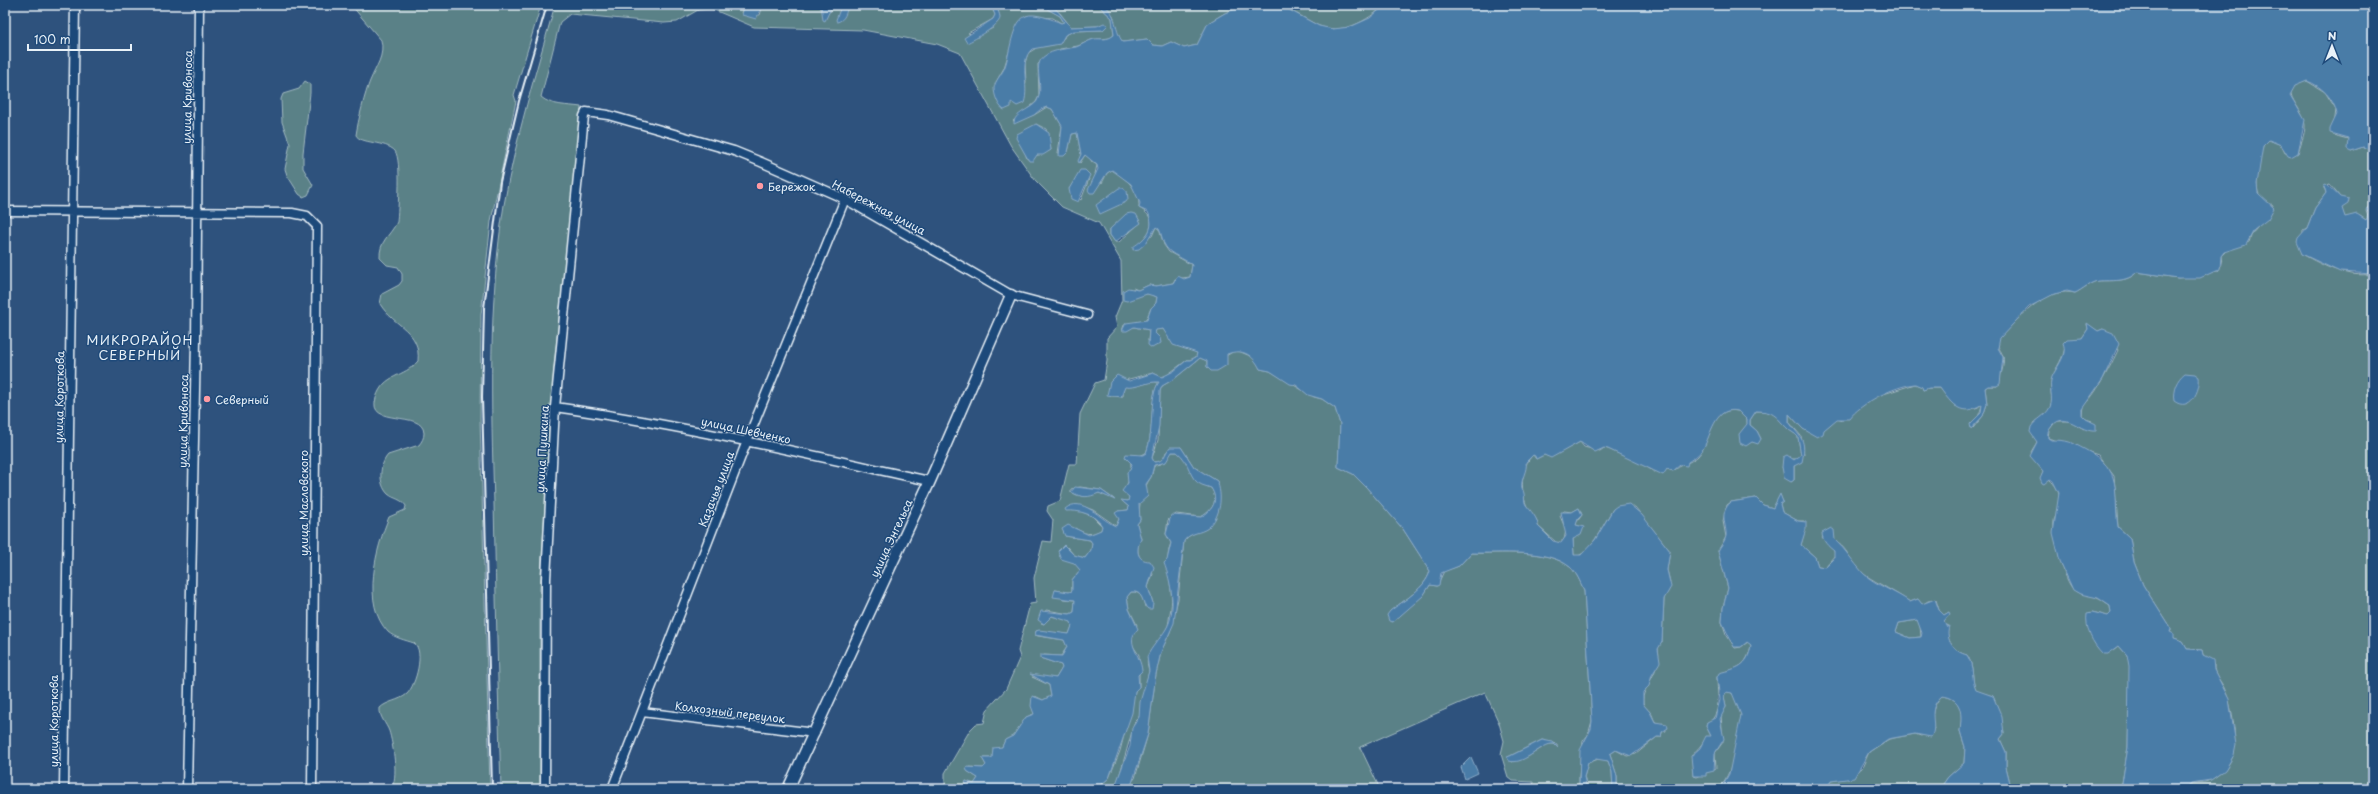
<svg xmlns="http://www.w3.org/2000/svg" width="2378" height="794" viewBox="0 0 2378 794" font-family="'Playpen Sans',sans-serif">
<style>
.green{fill:#5a8187;stroke:#a1b9c0;fill-rule:evenodd}
.water{fill:#4a7ba7;stroke:#89aac7;fill-rule:evenodd}
.lines{fill:none;stroke-linecap:round;stroke-linejoin:round}
.minor-casing{stroke:#e8f1f8;stroke-width:11}
.tertiary-casing{stroke:#e8f1f8;stroke-width:13}
.minor{stroke:#1f4a7a;stroke-width:8}
.tertiary{stroke:#1f4a7a;stroke-width:10}
.rail{stroke:#e8f1f8;stroke-width:2}
.poi-dot{fill:#ff9aa2;stroke:#1f4a7a;stroke-width:1.5}
.labels{text-anchor:middle;dominant-baseline:central;stroke-width:3;stroke-linejoin:round;paint-order:stroke}
.street-label{font-size:11px;fill:#e8f1f8;stroke:#1f4a7a}
.poi-label{font-size:11px;fill:#e8f1f8;stroke:#1f4a7a;text-anchor:start}
.quarter-label{font-size:13px;letter-spacing:1px;fill:#e8f1f8;stroke:#1f4a7a}
</style>
<rect width="100%" height="100%" fill="#2e527d"/>
<filter id="ink" filterUnits="userSpaceOnUse"><feTurbulence type="fractalNoise" baseFrequency=".025" numOctaves="2"/><feDisplacementMap in="SourceGraphic" scale="8" xChannelSelector="R" yChannelSelector="G"/><feConvolveMatrix kernelMatrix="1 2 1 2 8 2 1 2 1" color-interpolation-filters="sRGB"/></filter>
<g filter="url(#ink)">
<path class="green" d="M351 5H541L514 95 516 101 491 221 481 315 480 418 490 789H391C399 778 393 744 389 731 386 723 379 717 380 708 387 701 399 701 407 694 416 685 425 651 414 643 405 640 395 638 388 632 361 604 376 548 389 517L405 510 406 506C402 499 394 499 388 494 378 484 379 465 388 455L419 445C422 441 424 438 424 433 423 409 366 428 376 398 384 373 404 378 418 361 421 330 394 327 380 304L382 294 399 285 402 281V274L398 267 387 265 380 258C379 241 390 236 397 222 398 209 402 161 395 151 386 141 360 144 356 135 358 121 365 93 370 81 376 66 385 56 381 40Z
M555 5H744L741 13 760 15 763 5H821L820 8 830 12 835 5 840 9 839 13 848 5H991L995 15 993 19 968 33 977 36 993 28 999 14 996 5H1040L1060 16 1064 23H1061L1053 18 1026 16 1016 29 1004 68 996 82 1010 104 1014 102 1017 106 1026 83 1025 63 1028 53 1038 47 1053 45 1064 38 1065 35 1074 31 1103 30 1097 26 1071 27 1060 13 1047 5H1060L1063 9 1069 6 1098 5 1112 18 1114 35 1110 38 1091 40 1078 46 1060 49 1038 64 1039 96 1036 102 1013 121 1034 115 1047 107 1052 109 1062 126 1058 153 1068 152 1072 134 1077 133 1081 154 1080 163 1085 155 1089 157 1092 162 1097 165 1095 174 1102 183 1107 173 1112 170C1126 179 1140 189 1139 208 1155 216 1154 229 1142 240L1152 236 1156 227 1159 229 1164 245 1169 252 1192 265 1190 277 1175 279 1173 283 1156 286 1149 285 1138 290 1133 288 1132 298C1141 295 1148 291 1157 297L1156 303 1151 308 1146 320 1124 325 1122 331 1134 327 1149 330 1148 341 1160 338 1155 333 1156 329H1163C1172 341 1184 347 1197 353L1196 357 1190 360H1187L1167 375 1162 377 1153 373 1125 380 1109 396H1123L1124 386C1136 389 1147 381 1159 382 1149 396 1155 431 1146 453L1130 460C1133 467 1129 482 1125 488L1129 497V501H1122L1129 507 1128 510 1118 511 1119 519 1116 526 1093 510 1082 506 1077 510 1092 516 1102 526 1101 530C1090 536 1085 534 1075 528L1065 536 1090 540 1092 543 1091 550 1085 558 1074 555 1067 547 1080 570 1072 580V591L1069 592 1055 590 1063 599 1075 600 1074 612 1070 614 1046 610 1041 623 1044 624 1051 616 1071 621 1072 626 1069 634 1036 631 1035 635 1038 636 1064 640 1067 647 1061 656 1044 655 1040 658 1061 665 1062 668 1056 678 1032 677 1049 685 1051 696 1043 700 1035 696 1032 703 1034 714 1026 717 1013 736 1005 740 1002 747 998 749 992 758H982L986 765 983 768 970 767 967 771 978 778 974 784 966 781 965 783 970 789H945V773L970 730 976 724 984 723 987 710 1006 689 1020 657 1018 651 1030 604 1036 603 1034 578 1043 541 1051 542 1053 520 1047 511 1048 506 1060 501 1069 464H1077L1080 414 1095 383 1104 380 1107 361V338L1117 327 1115 317 1122 300 1121 261 1099 223 1062 207 1035 180 1011 146 960 53 937 44 863 30 754 27 712 9 698 10 677 22 664 23 570 14 560 22 541 97C551 106 568 105 581 107L554 367 540 589V789H501C498 694 496 598 494 503 491 404 488 303 504 205 516 137 536 71 555 5ZM1036 124 1046 129 1051 150 1027 159 1024 149ZM1082 170 1089 179 1081 200 1069 189ZM1141 222 1119 242H1115L1110 235V229L1115 225ZM1080 487 1101 490 1114 499 1099 493 1077 495 1071 492V489Z
M1102 5H1246L1225 13 1208 23 1197 45 1184 48 1171 42 1162 46 1152 45 1147 39 1123 42 1117 35 1113 15Z
M1278 5H1385C1367 21 1342 36 1317 25 1304 18 1292 10 1278 5Z
M305 81 310 84V93L303 153V168L313 185 308 195 303 197 299 194 287 175 285 169 290 144 282 122 281 99 283 94 299 89Z
M2307 81 2325 92 2336 109 2333 135 2348 139 2351 151 2363 147 2373 151V206L2368 207 2366 211 2368 217 2366 220 2360 216 2345 217 2342 211 2340 197 2330 185 2324 187 2326 193 2315 208 2307 228 2303 230 2302 254C2324 266 2346 278 2373 274V789H2185C2192 779 2202 785 2210 780 2218 776 2226 769 2230 762 2240 747 2232 706 2225 690 2222 682 2213 674 2214 665L2203 655 2202 650 2187 649 2183 642 2174 639 2170 632 2171 629 2143 585 2134 562 2130 538 2118 527 2114 476 2098 455 2048 438 2049 430 2056 421H2070L2084 429 2092 421 2086 419 2082 415 2083 405C2094 399 2112 363 2118 350L2103 329 2098 331 2087 324 2088 329 2082 338 2065 346C2064 358 2056 367 2052 378 2048 388 2054 398 2051 406 2048 414 2040 419 2033 423L2037 442 2031 452 2043 471 2042 474C2057 484 2063 493 2057 513 2057 515 2054 518 2054 521 2052 535 2064 581 2074 590 2081 596 2090 594 2097 598 2102 600 2106 604 2110 606L2111 613 2108 616 2092 612 2114 650 2119 646 2127 655 2130 666 2128 747 2121 789H2008L2010 783 2006 767V752L2000 739 2004 734 2001 717 1993 696 1976 691C1971 680 1975 667 1967 655 1954 652 1945 640 1948 626L1945 625 1944 621 1949 612 1944 615 1939 610 1936 600 1928 601 1922 605 1918 599 1910 602C1895 592 1879 584 1865 575 1844 560 1853 544 1822 537L1834 551 1835 555 1825 567 1818 566 1815 557 1801 545 1804 533V521H1798L1782 512 1780 504 1783 502 1780 495 1773 508 1763 505 1756 498 1731 502 1727 505 1723 521 1726 537 1718 551 1728 588 1723 608 1722 622 1726 634 1735 648 1741 647 1748 642 1751 645C1747 667 1738 668 1720 673L1717 677C1717 697 1723 712 1706 726L1711 736C1703 739 1701 748 1693 753V776L1696 777 1716 768 1715 753 1723 742 1721 715 1726 707 1724 696 1726 692C1731 691 1733 694 1735 698 1738 704 1741 709 1741 716 1742 733 1732 779 1717 789H1617V776L1610 754 1616 750 1627 756 1636 754 1657 737H1661L1662 732 1666 731 1664 723 1658 724C1652 720 1654 716 1650 712 1648 709 1645 708 1644 705 1637 691 1663 673 1658 648L1662 642 1664 599 1670 582 1667 570 1670 551 1635 507 1613 509C1605 521 1591 553 1577 556L1574 555 1573 538 1583 527 1576 525V523L1582 515 1579 508 1572 512 1564 511 1560 516 1566 530 1564 540 1557 543 1538 526C1538 517 1529 513 1526 504 1520 489 1521 466 1533 455L1536 459 1544 455 1551 457 1580 442 1584 447 1600 451 1604 448 1608 449 1643 464 1654 472 1667 469 1673 471C1680 465 1690 463 1697 457 1711 445 1709 405 1738 411L1747 420 1749 443 1761 439 1757 431 1750 425V420L1756 411C1778 411 1775 417 1788 429 1792 432 1795 433 1798 437L1801 455 1798 459H1791L1782 467 1791 482 1794 480V466L1804 454 1801 436 1789 422V414L1803 429 1818 435 1837 418 1843 420 1874 397 1915 384 1923 387V390L1929 388H1940L1955 406 1977 408 1982 404C1981 413 1976 419 1973 428L1983 416 1987 404 1985 388 1988 386H1997C2000 377 2005 365 2003 356 2001 350 1997 348 1998 341 2000 336 2006 331 2010 327 2027 310 2049 287 2075 293 2082 290 2090 282 2098 281 2112 280 2127 283 2137 272L2178 278 2218 271 2222 264 2221 256 2227 250 2249 242C2253 225 2270 222 2273 205 2269 203 2263 200 2260 196 2253 187 2260 157 2263 146L2269 140 2281 145 2285 153H2298C2300 145 2305 134 2305 126 2304 105 2273 90 2307 81Z
M1236 350 1255 358 1260 369 1270 371 1314 397 1322 399 1335 408 1340 424 1338 467 1353 474 1367 488 1403 529 1430 571C1426 588 1403 601 1390 611L1423 596 1430 585 1437 586 1444 571 1459 566 1471 553C1499 554 1547 548 1570 567 1577 573 1580 582 1584 590L1592 721 1588 735 1583 741 1579 776V789H1535L1533 782 1513 781 1508 777 1501 754 1504 741 1499 723 1485 692 1360 747 1380 789H1126L1135 778 1148 734 1156 674 1161 652 1170 632 1178 599 1184 541C1190 533 1197 533 1206 529 1219 522 1216 494 1217 481L1194 467 1181 447 1166 452C1164 459 1162 462 1154 462L1152 458 1158 440 1160 391 1162 386 1174 379 1200 358 1207 361V367ZM1542 740 1557 744V747L1554 744H1548L1529 756 1512 762 1508 757Z
M1172 452H1177C1198 467 1181 476 1211 488 1219 500 1213 510 1201 517L1176 514 1168 520 1166 534 1171 543C1162 565 1176 591 1170 613 1169 618 1169 624 1167 628 1159 644 1142 652 1149 671L1139 717 1135 721 1117 784 1114 789H1096L1109 778 1120 751 1135 691 1139 687V655L1131 643V637L1137 625 1129 609 1127 597 1131 592C1141 591 1143 599 1145 607L1153 603 1148 587 1153 574C1144 560 1132 556 1141 539L1137 524 1140 520C1137 506 1143 489 1151 477 1153 474 1152 469 1155 465L1161 464Z
M1917 620 1920 625 1921 637 1910 638 1896 632 1899 623Z
M1942 696C1963 698 1963 715 1960 731L1965 747 1964 763 1948 777 1941 787 1932 789H1826L1831 781 1849 778 1862 768 1869 752 1889 739 1915 734 1921 736 1934 729C1930 717 1933 704 1942 696Z
M1601 758 1608 761 1612 772 1613 789H1587L1584 777 1588 763Z"/>
<path class="water" d="M744 5H763L756 19 742 15Z
M821 5H848V6C846 13 845 20 837 22L836 20 840 9 838 6H832L825 21 823 20Z
M991 5H996C997 8 1000 14 1000 18 999 26 975 39 967 43L964 38 993 19 995 15Z
M1040 5 1056 9 1071 27 1097 26 1104 23 1108 25 1103 30 1074 31 1065 35 1060 44 1032 49C1018 62 1030 86 1024 103L1017 106 1011 102V107L1004 110C998 106 994 95 994 88 995 81 1001 75 1004 69 1010 56 1011 22 1026 16 1034 12 1054 20 1061 23L1064 22 1060 16Z
M1098 5C1118 5 1113 31 1123 42L1147 39 1153 45 1162 46 1171 42 1184 48 1197 45 1208 23 1225 13 1246 5H1280L1319 26 1333 29 1350 27 1370 18 1385 5H2237L2246 10 2256 5H2373V151L2363 147 2351 151 2347 149 2348 138 2330 133V129L2337 114C2334 99 2322 86 2307 81L2295 86 2290 95 2305 120 2298 153 2291 157 2288 156 2281 145 2269 140 2263 146 2257 184 2258 193 2274 208 2268 219 2254 230 2246 245 2224 252 2221 256 2220 269 2200 278H2178L2137 272C2126 283 2112 280 2098 281 2090 282 2082 290 2075 293L2067 291 2054 294 2029 307 2000 338 1998 348 2003 357 2000 384 1997 386H1988L1985 388 1987 404 1983 416 1971 429 1970 424 1981 413 1982 404C1962 418 1952 405 1940 388H1929L1923 390 1922 387 1915 384C1894 386 1861 403 1849 419H1837L1824 430 1823 434 1817 437 1803 429 1789 414V422C1801 439 1807 439 1802 462L1794 466V480L1791 482 1784 478 1782 467 1783 457 1787 455 1794 460 1801 455 1798 437C1795 433 1791 432 1788 429 1776 418 1776 411 1756 411L1750 420V425L1757 431 1761 439 1758 444 1752 442 1746 446 1740 443 1739 434 1747 424V420L1738 411C1716 406 1712 431 1705 445 1702 453 1695 457 1688 462L1687 466 1680 465 1673 471 1667 469 1663 475 1608 449 1604 448 1595 452 1580 442 1551 458 1544 455 1536 459 1535 456 1533 455 1526 462C1528 471 1520 479 1522 489 1526 494 1523 500 1526 505 1530 510 1538 518 1538 526L1553 541 1561 543 1566 536 1561 512H1572L1579 508 1582 515 1578 519 1576 525 1584 527 1581 535 1573 539 1574 555H1581L1595 540 1613 509 1617 506 1629 504 1642 515 1670 551 1667 570 1671 587 1664 599 1662 642 1658 649 1660 662 1652 675 1649 686 1643 692V704L1650 712 1655 722 1667 724 1668 728 1662 732 1661 737H1657L1631 756 1616 750 1610 754 1617 776V789H1613L1612 772 1608 761 1596 759 1588 763 1584 777 1587 789H1579L1580 750 1591 729 1592 721 1584 590C1580 582 1577 573 1570 567 1547 548 1499 554 1471 553L1459 566 1441 573 1439 585 1437 586 1430 585 1423 596 1393 622 1389 621 1387 615 1390 611C1403 601 1426 588 1430 571L1403 529 1367 488 1353 474 1338 467 1340 424 1335 408 1322 399 1308 395 1296 385 1290 384 1270 371 1260 369C1253 355 1243 348 1227 354V365L1217 371H1211L1207 367V361L1200 358 1174 379 1162 386 1160 391 1159 426 1152 458 1154 462C1165 462 1164 454 1170 447H1181L1194 467 1217 481C1223 495 1221 517 1208 528 1200 534 1190 532 1184 541L1174 623 1161 652 1156 674 1148 734 1132 783 1126 789H1114L1130 746 1132 728 1139 717 1140 702 1149 671 1147 657C1151 647 1160 639 1166 629 1177 611 1171 582 1164 563L1167 560 1171 543 1166 534 1171 515 1201 517C1213 510 1219 500 1211 488 1208 487 1205 486 1202 485 1188 480 1191 462 1177 452H1172L1166 462 1154 465 1151 477 1146 484 1148 496 1139 504 1140 520 1137 524 1141 539C1136 549 1136 561 1150 561L1154 567 1148 587 1153 603 1152 609H1148C1141 603 1144 590 1131 592L1127 597 1129 609 1138 629C1124 642 1141 654 1142 671L1138 675 1139 687 1135 691 1132 713 1109 778 1096 789H1089L1084 785H1080L1076 789H970L965 783 966 781 974 784 978 778 967 771 966 767 983 768 986 765 982 758H992L993 748 1002 747 1005 740 1013 736 1026 717 1034 714 1031 706 1032 696 1043 700 1051 696 1049 685 1030 674 1056 678 1062 668 1061 665 1040 658V655L1062 656 1067 647 1064 640 1035 635 1036 631 1039 630 1069 634 1072 626 1071 622 1052 616 1044 624 1038 620 1041 611 1070 614 1074 612 1075 600 1053 597 1055 590 1069 592 1072 591V580L1080 570 1074 563 1061 559 1058 551 1064 545 1074 555 1085 558 1091 550 1092 543 1090 540 1065 536 1062 529 1068 525 1089 535 1101 530 1102 526C1096 514 1078 510 1066 511L1065 509C1082 494 1101 521 1116 526L1119 519 1115 513 1118 511 1128 510 1129 507 1121 500 1128 501 1129 497 1122 491 1128 483 1127 472 1130 470 1132 464 1125 457 1126 454 1143 455 1146 453C1155 431 1148 397 1159 382 1147 381 1136 389 1125 387L1121 397 1107 395 1110 382 1117 375 1129 381 1153 373 1162 377 1174 371 1187 360H1190L1196 357 1197 353 1173 345 1163 329 1156 330 1155 333 1160 338 1161 343 1152 348 1148 345 1149 330 1134 327 1127 331H1122L1126 323 1147 320 1151 308 1156 303 1157 297 1147 294 1127 301 1123 300V291L1128 288 1138 290 1149 285 1156 286 1173 283 1178 276 1184 279 1190 277 1192 265C1184 258 1171 255 1166 247 1162 242 1162 234 1159 229L1156 227 1146 243 1139 249 1133 250V247C1146 238 1156 229 1148 212L1139 208 1140 203 1131 184 1112 170 1107 173 1094 193H1090L1088 190 1098 169 1097 165 1085 155 1079 163 1078 161 1081 154 1077 133 1072 134 1068 152 1064 156H1059L1062 126 1052 109 1047 107 1041 109 1034 115 1014 124C1013 113 1032 109 1037 101 1044 89 1035 70 1040 61 1046 50 1066 49 1076 47 1082 45 1087 41 1094 39 1101 38 1107 41 1114 35L1112 18Z
M1036 124 1049 133 1051 150 1043 155H1037L1033 161H1029L1016 138 1017 134Z
M1080 170H1085L1090 175 1078 202 1071 199 1069 189Z
M2326 184 2340 197 2349 199 2348 204 2342 208 2345 217 2357 214 2366 220 2369 214 2366 209 2373 206V274L2340 272 2302 254 2297 242 2298 238 2307 228 2315 208 2326 193 2324 185Z
M1119 188H1123L1127 191 1128 199 1126 202 1100 214 1096 205Z
M1131 213 1136 214 1141 223 1115 242 1110 235V229L1126 214Z
M2087 323 2098 331 2103 329 2113 333 2119 344 2103 379 2082 409V415L2086 419 2096 424V431C2080 433 2066 410 2052 426 2049 430 2047 432 2048 438L2051 440C2068 440 2071 442 2086 450 2124 470 2113 491 2118 527L2130 538 2134 562 2143 585 2171 629 2170 632 2174 634V639L2183 642 2187 649 2202 650 2203 655 2213 660 2214 670 2229 699 2236 745 2234 755 2225 770 2211 780 2191 783 2185 789H2121L2128 747 2129 666 2127 655 2119 646 2108 654H2103C2092 643 2085 629 2087 613L2092 612 2108 616 2111 613 2110 606 2098 598 2080 594 2073 590 2060 561 2053 533 2059 493 2053 481 2050 479 2044 484 2042 483 2040 478 2043 471 2030 456 2037 442 2030 432 2031 427C2036 419 2046 416 2050 407 2054 398 2048 387 2052 377 2057 366 2068 355 2063 343L2067 339 2082 338 2088 329Z
M2185 373 2195 374 2199 377C2201 390 2190 413 2174 401 2172 390 2177 379 2185 373Z
M1075 487 1101 490 1115 500 1099 493C1088 498 1082 498 1071 492Z
M1780 494 1783 502 1780 504 1782 512 1798 521 1806 522V529L1801 545 1815 557 1818 566 1825 567 1834 558V551C1829 547 1822 541 1822 533L1831 528 1834 530 1835 540C1846 550 1853 562 1863 573 1875 585 1895 591 1910 602L1918 599 1922 604 1935 599 1939 610 1944 615 1949 612 1950 614 1944 621 1947 627 1949 626C1945 640 1954 652 1967 655 1975 667 1971 680 1976 690L1993 696 2002 717 2004 734 2000 739 2006 752V767L2010 783 2008 789H1932L1941 787 1948 777 1964 763 1965 747 1960 731C1962 715 1963 698 1942 696 1925 710 1939 725 1931 737L1915 734 1888 739 1869 752 1854 778 1831 781 1826 789H1717L1725 781 1729 774 1741 715 1732 693 1726 692 1724 696 1726 707 1720 719 1724 739 1715 753 1714 771 1706 773V776H1693L1691 756 1700 748 1706 736H1711L1706 726 1707 722 1715 718 1720 700 1717 677 1719 673C1737 668 1748 667 1751 645L1747 642 1741 647H1734L1722 622 1723 608 1728 588 1718 551C1720 546 1725 542 1726 536 1727 524 1718 514 1731 502L1756 498 1763 505 1773 508ZM1917 620 1922 633 1921 637 1910 638 1896 632 1899 623Z
M1542 740 1553 742 1558 748 1554 744C1542 742 1525 766 1509 761L1507 757 1510 756Z
M1471 757 1478 773 1465 779 1461 767Z"/>
<g class="lines">
<defs>
<path id="minor" d="M5 211 292 213 307 216 317 226 312 789
M555 407C682 425 806 454 930 481
M642 712 815 733
M64 789 75 5
M187 789 196 340 199 5
M545 789 546 579 555 407 584 116 586 112 608 115 734 151 761 162 845 199 1011 295 1087 315
M612 789 747 441 845 199"/>
<path id="tertiary" d="M788 789 930 481 1011 295"/>
</defs>
<use href="#minor" class="minor-casing"/>
<use href="#tertiary" class="tertiary-casing"/>
<use href="#minor" class="minor"/>
<use href="#tertiary" class="tertiary"/>
<path class="rail" d="M492 789 482 397 484 308 500 182 519 101 547 5"/>
</g>
</g>
<g class="poi-dot">
<circle cx="760" cy="186" r="4"/>
<circle cx="207" cy="399" r="4"/>
</g>
<g class="labels">
<g class="street-label">
<text transform="translate(187 97) rotate(-89)">улица Кривоноса</text>
<text transform="translate(879 207) rotate(28)">Набережная улица</text>
<text transform="translate(59 397) rotate(-89)">улица Короткова</text>
<text transform="translate(183 421) rotate(-89)">улица Кривоноса</text>
<text transform="translate(746 430) rotate(12)">улица Шевченко</text>
<text transform="translate(542 449) rotate(-87)">улица Пушкина</text>
<text transform="translate(716 489) rotate(-69)">Казачья улица</text>
<text transform="translate(303 503) rotate(-90)">улица Масловского</text>
<text transform="translate(891 538) rotate(-65)">улица Энгельса</text>
<text transform="translate(730 712) rotate(7)">Колхозный переулок</text>
<text transform="translate(53 721) rotate(-90)">улица Короткова</text>
</g>
<g class="poi-label">
<text x="768" y="186">Бережок</text>
<text x="215" y="399">Северный</text>
</g>
<g class="quarter-label">
<text x="140" y="339">МИКРОРАЙОН<tspan x="140" dy="15">СЕВЕРНЫЙ</tspan></text>
</g>
</g>
<rect width="2378" height="794" fill="none" stroke="#1f4a7a" stroke-width="20"/>
<rect x="10" y="10" width="2358" height="774" fill="none" stroke="#e8f1f8" stroke-width="1.5" filter="url(#ink)"/>
<g transform="translate(2332 46)" stroke="#1f4a7a" stroke-width="3" paint-order="stroke">
<path d="M0-3L7 15L0 10L-7 15Z" fill="#e8f1f8"/>
<text y="-6" font-size="11" font-weight="bold" text-anchor="middle" fill="#e8f1f8">N</text>
</g>
<path d="M28 44v6h103v-6" fill="none" stroke="#e8f1f8" stroke-width="2"/>
<text x="34" y="44" font-size="12" fill="#e8f1f8" stroke="#1f4a7a" stroke-width="3" paint-order="stroke">100 m</text>
</svg>
